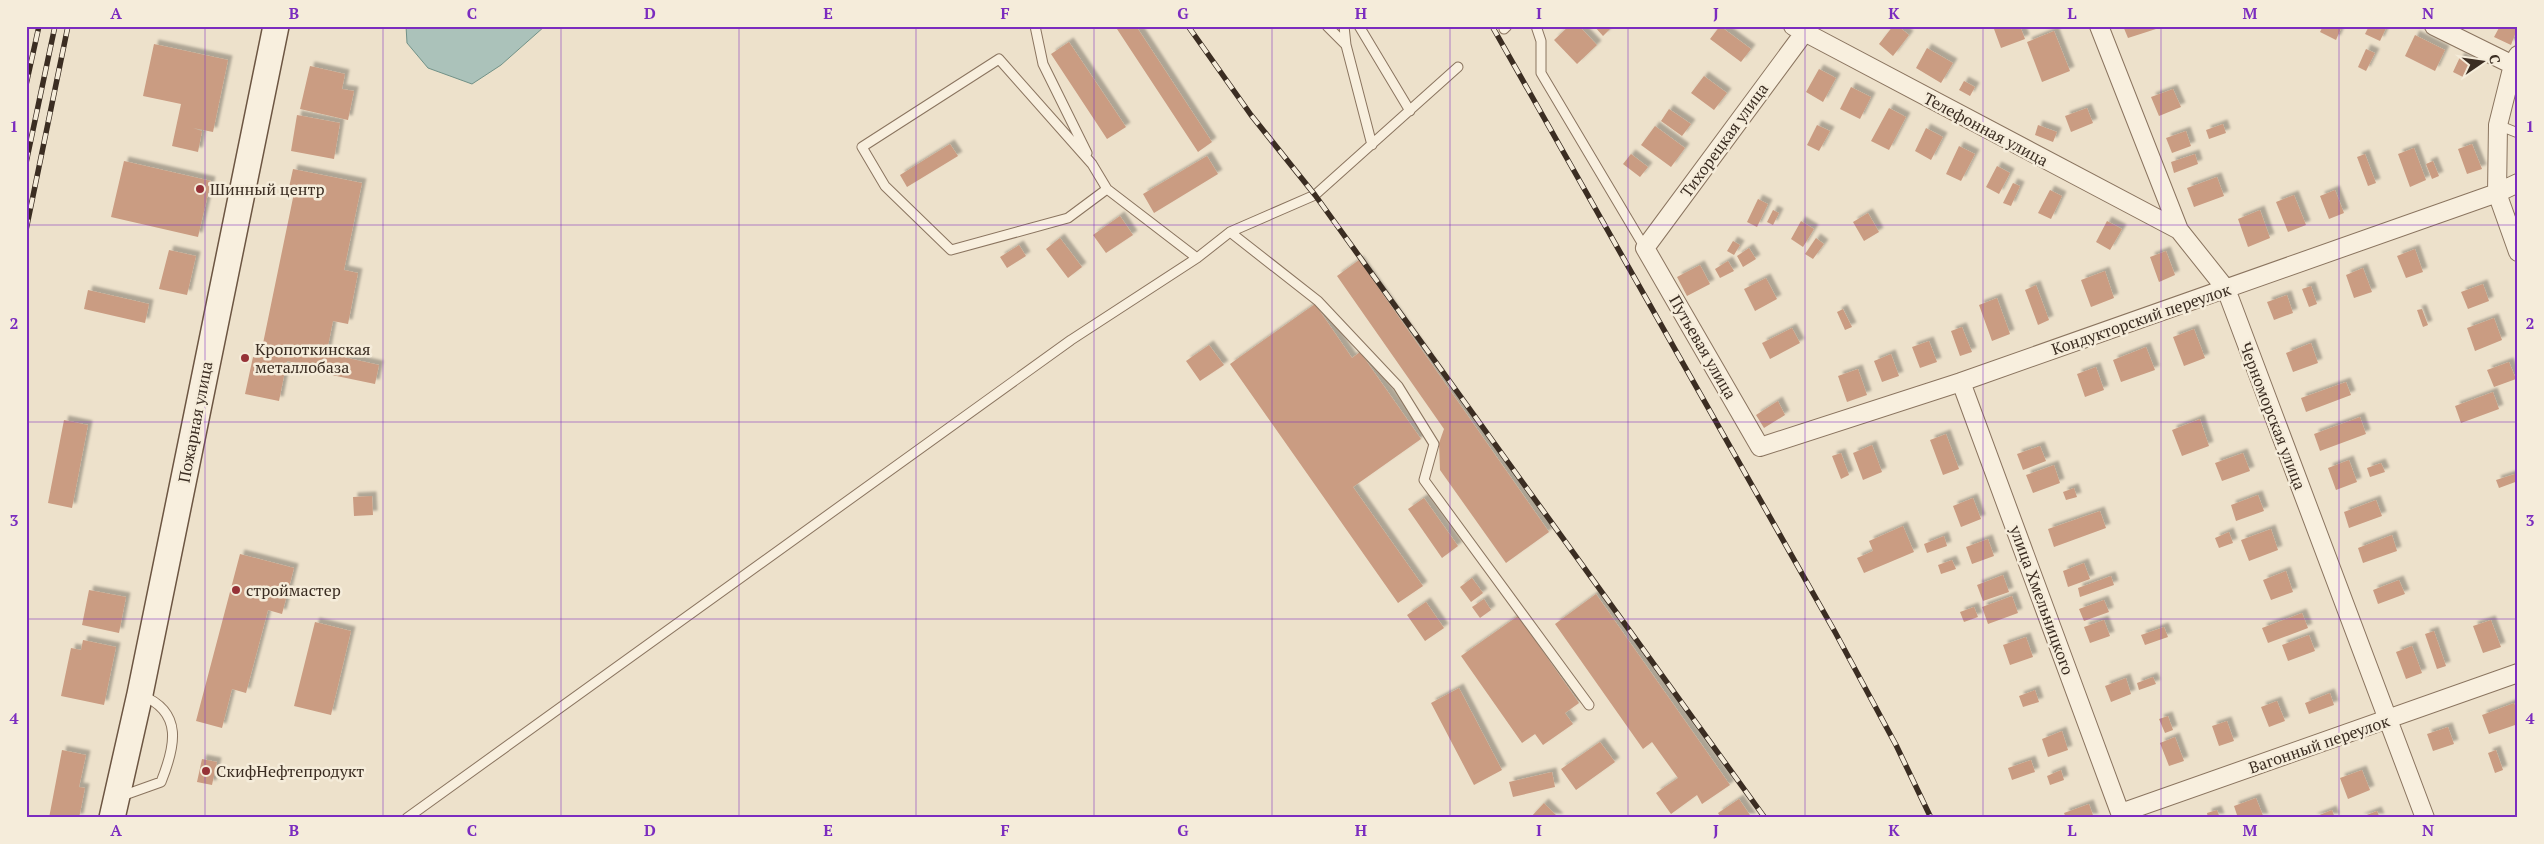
<svg xmlns="http://www.w3.org/2000/svg" width="2544" height="844" viewBox="0 0 2544 844" font-family="'PT Serif',serif">
<style>
.water{fill:#abc2ba;stroke:#719187}
.building{fill:#ca9c82;filter:url(#shadow)}
.lines{fill:none;stroke-linecap:round;stroke-linejoin:round}
.service-casing{stroke:#8a745f;stroke-width:11}
.minor-casing{stroke:#8a745f;stroke-width:20}
.secondary-casing{stroke:#6c5542;stroke-width:28}
.service{stroke:#f8efde;stroke-width:9}
.minor{stroke:#f8efde;stroke-width:18}
.secondary{stroke:#f8efde;stroke-width:25}
.rail-casing{stroke:#3b2d22;stroke-width:5.5}
.rail{stroke:#f5ecda;stroke-width:4;stroke-dasharray:11;stroke-linecap:butt}
.grid{fill:none;stroke:#7b2cbf;stroke-width:1;stroke-opacity:0.55}
.poi-dot{fill:#963237;stroke:#f5ecda;stroke-width:2}
.labels{text-anchor:middle;dominant-baseline:central;stroke-width:5;stroke-linejoin:round;paint-order:stroke}
.street-label{font-size:16px;fill:#3b2d22;stroke:#f5ecda}
.poi-label{font-size:16px;fill:#3b2d22;stroke:#f5ecda;text-anchor:start}
.neatline{fill:none;stroke:#7b2cbf;stroke-width:2}
.grid-label{font-size:16px;text-anchor:middle;font-weight:bold;fill:#7b2cbf}
</style>
<defs>
<filter id="shadow"><feDropShadow dx="4.5" dy="-4.5" stdDeviation="1" flood-color="#0004"/></filter>
</defs>
<rect width="100%" height="100%" fill="#ede1cb"/>
<path class="water" d="M406 26H545L501 65 472 84 428 68 407 43Z"/>
<path class="building" d="M1115 26H1136L1212 142 1198 152Z
M1569 26H1579L1597 45 1577 64 1554 40Z
M1594 26H1613L1603 36Z
M1720 26 1751 49 1741 62 1710 39Z
M1893 26H1898L1909 35 1893 56 1879 44Z
M2000 26H2020L2025 39 2001 48 1994 29Z
M2123 26H2155L2156 29 2128 38Z
M2323 26H2342L2336 40 2320 32Z
M2369 26H2387L2380 41 2365 34Z
M2500 26H2518L2511 45 2494 37Z
M2054 31 2070 71 2042 82 2027 42Z
M2415 35 2445 50 2435 71 2405 56Z
M1069 42 1126 127 1107 139 1051 54Z
M154 44 228 60 213 132 193 128 202 131 198 152 172 146 181 104 143 96Z
M1927 48 1953 63 1941 83 1916 68Z
M2366 49 2375 53 2366 71 2358 67Z
M2460 57 2471 62 2463 77 2453 72Z
M310 66 345 74 342 89 354 91 348 120 300 109Z
M1819 69 1836 78 1823 102 1806 92Z
M1704 76 1727 93 1714 110 1691 93Z
M1964 81 1975 87 1970 96 1959 90Z
M1851 87 1871 97 1860 119 1840 109Z
M2173 89 2181 107 2159 116 2151 97Z
M1889 108 1906 117 1889 150 1871 141Z
M2087 108 2093 123 2071 132 2065 116Z
M1669 109 1691 124 1682 136 1661 121Z
M297 115 340 123 334 159 291 151Z
M2223 124 2226 133 2209 139 2206 130Z
M1817 125 1830 131 1819 151 1807 145Z
M2038 125 2057 132 2053 142 2035 135Z
M1655 126 1685 148 1671 167 1641 145Z
M1926 128 1943 137 1931 160 1915 151Z
M2186 131 2191 146 2172 153 2166 138Z
M950 144 958 156 907 187 900 175Z
M2472 144 2482 169 2467 174 2458 149Z
M1959 146 1975 154 1961 181 1946 174Z
M2414 148 2426 180 2410 187 2398 154Z
M1631 154 1648 167 1640 177 1623 164Z
M2195 154 2198 164 2174 173 2171 162Z
M2365 154 2376 183 2368 186 2357 157Z
M1207 156 1218 174 1154 213 1143 194Z
M124 161 211 181 198 237 111 217Z
M2433 161 2439 176 2432 179 2426 164Z
M1997 166 2010 173 1999 194 1986 187Z
M293 169 362 183 344 270 358 273 348 324 333 321 327 351 344 354 343 357 379 365 375 384 322 373 323 369 287 361 279 401 245 394 253 357 260 358 294 193 288 192Z
M2217 177 2224 196 2194 207 2187 188Z
M2013 183 2020 186 2011 206 2003 203Z
M2050 190 2062 196 2051 219 2038 213Z
M2335 190 2344 213 2329 219 2320 196Z
M2294 195 2306 225 2288 232 2276 202Z
M1758 199 1768 204 1757 227 1747 222Z
M1773 210 1779 213 1773 225 1767 222Z
M2260 210 2270 238 2248 247 2238 219Z
M1868 213 1879 232 1864 241 1853 222Z
M1120 216 1133 235 1106 253 1093 235Z
M1801 221 1814 229 1803 247 1791 239Z
M2107 221 2122 229 2110 250 2096 242Z
M1060 238 1082 267 1068 278 1046 249Z
M1816 238 1824 244 1813 259 1805 254Z
M1733 241 1740 245 1734 255 1727 251Z
M1019 245 1026 256 1007 268 1000 257Z
M1749 248 1756 259 1743 267 1737 256Z
M2415 249 2423 272 2406 278 2397 256Z
M169 250 196 256 187 295 159 289Z
M2166 251 2175 275 2159 282 2150 257Z
M1359 260 1549 532 1506 563 1440 470 1439 443 1444 429 1337 276Z
M1728 261 1734 271 1720 278 1715 269Z
M1700 265 1710 284 1687 296 1677 277Z
M2363 268 2372 292 2354 298 2346 275Z
M2105 271 2114 298 2091 307 2081 280Z
M1766 278 1777 299 1755 311 1744 289Z
M2483 284 2489 301 2468 309 2461 292Z
M2036 285 2049 320 2038 325 2025 290Z
M2311 286 2317 304 2309 307 2302 289Z
M88 290 149 304 145 323 84 309Z
M2287 295 2293 313 2274 320 2267 302Z
M1997 298 2010 334 1992 341 1979 305Z
M1315 304 1352 358 1360 352 1421 439 1353 487 1423 586 1398 603 1230 364Z
M1843 309 1852 327 1845 330 1837 312Z
M2422 309 2428 325 2423 327 2417 310Z
M2494 318 2502 340 2475 351 2467 328Z
M1962 327 1972 352 1960 356 1951 331Z
M1792 328 1800 343 1770 359 1762 343Z
M2194 329 2205 358 2184 366 2173 337Z
M1929 341 1937 362 1920 368 1912 347Z
M2311 343 2318 363 2293 372 2286 353Z
M1209 345 1224 365 1200 381 1186 361Z
M2146 347 2155 370 2121 382 2113 360Z
M1891 354 1899 376 1882 382 1874 361Z
M2509 362 2516 379 2494 387 2487 370Z
M2096 367 2104 390 2085 397 2077 374Z
M1858 369 1867 395 1847 402 1838 376Z
M2346 382 2351 395 2306 412 2301 398Z
M2493 392 2499 409 2461 423 2455 406Z
M1778 401 1785 415 1764 428 1756 415Z
M2360 417 2366 434 2320 451 2314 434Z
M2200 419 2209 446 2182 456 2172 430Z
M64 420 88 425 72 508 48 503Z
M1946 434 1959 469 1943 475 1930 440Z
M1872 445 1882 472 1863 480 1853 453Z
M2040 446 2046 461 2023 470 2017 454Z
M1841 453 1849 475 1841 479 1832 456Z
M2243 453 2250 471 2222 481 2215 463Z
M2349 460 2357 482 2336 490 2328 468Z
M2381 463 2385 472 2370 477 2367 468Z
M2054 465 2060 483 2033 493 2026 475Z
M2518 473V481L2499 488 2496 480Z
M2074 488 2077 497 2066 500 2063 492Z
M2258 495 2264 511 2236 521 2231 505Z
M372 496 373 515 354 516 353 497Z
M1424 498 1458 546 1442 558 1408 509Z
M1973 498 1981 519 1961 527 1953 506Z
M2376 500 2382 516 2349 528 2344 512Z
M2100 511 2106 528 2054 547 2048 529Z
M1903 526 1914 552 1864 573 1857 558 1873 551 1869 541Z
M2271 529 2278 550 2249 561 2241 540Z
M2229 532 2233 543 2219 548 2215 538Z
M2392 535 2397 551 2363 563 2358 548Z
M1944 536 1947 546 1927 553 1924 544Z
M1988 539 1994 556 1972 564 1966 547Z
M240 554 294 568 282 614 268 610 246 693 232 689 222 728 196 721Z
M1952 560 1956 569 1941 574 1938 565Z
M2084 563 2090 579 2068 587 2063 571Z
M2286 571 2293 592 2271 600 2263 580Z
M2003 575 2009 592 1983 601 1977 585Z
M2111 576 2114 585 2080 597 2078 588Z
M1472 578 1483 593 1471 602 1460 587Z
M2399 580 2405 594 2378 604 2373 590Z
M89 590 126 597 119 633 82 625Z
M1596 594 1730 785 1702 804 1697 795 1671 814 1656 793 1678 778 1652 742 1643 749 1555 624Z
M2012 596 2018 613 1988 624 1982 607Z
M1484 599 1491 610 1480 618 1472 607Z
M2104 600 2109 612 2084 621 2079 609Z
M1426 602 1444 628 1425 641 1407 615Z
M1974 607 1978 617 1964 622 1960 612Z
M2302 613 2308 628 2268 643 2262 628Z
M1518 616 1579 703 1565 713 1573 724 1543 745 1535 734 1522 743 1461 656Z
M2104 620 2110 636 2090 643 2084 627Z
M2491 620 2501 647 2483 653 2473 626Z
M315 622 351 631 331 715 294 706Z
M2164 627 2168 637 2145 645 2141 635Z
M2434 631 2446 666 2437 669 2425 634Z
M2309 635 2315 651 2288 661 2282 645Z
M2026 637 2033 657 2010 665 2003 645Z
M83 640 116 647 104 705 61 696 71 648 81 650Z
M2412 646 2422 673 2406 679 2396 652Z
M2153 677 2156 684 2139 690 2137 683Z
M2126 678 2131 694 2111 702 2105 686Z
M1459 688 1502 770 1474 785 1431 703Z
M2035 690 2039 702 2023 707 2019 696Z
M2330 693 2334 705 2309 714 2305 703Z
M2277 701 2285 721 2269 727 2261 707Z
M2514 703 2518 713V724L2489 734 2482 715Z
M2168 716 2173 730 2165 733 2159 719Z
M2227 721 2234 741 2219 746 2212 726Z
M2448 727 2454 744 2433 751 2427 734Z
M2062 731 2068 750 2048 757 2042 739Z
M2175 737 2184 761 2169 766 2160 743Z
M1600 742 1615 762 1576 790 1561 769Z
M62 750 86 755 79 787 85 788 79 818H49Z
M2496 750 2503 770 2495 773 2488 753Z
M202 759 217 762 212 785 197 782Z
M2031 760 2035 772 2012 780 2008 768Z
M2061 770 2064 780 2050 785 2047 776Z
M2362 770 2370 790 2348 799 2340 778Z
M1552 772 1555 787 1513 797 1509 782Z
M2256 798 2264 818H2238L2234 806Z
M1739 799 1752 818H1721L1718 813Z
M1544 803 1559 818H1530Z
M2089 804 2094 818H2066L2064 813Z
M2217 810 2220 818H2208L2207 813Z
M2332 810 2335 818H2312Z
M2377 811 2380 818H2359Z"/>
<g class="lines">
<defs>
<path id="service" d="M1035 26 1043 64 1087 153
M1327 26 1346 45
M1344 26 1346 45 1372 145
M1359 26 1410 111
M1536 26 1541 41V73L1645 248
M1504 29 1507 26
M2498 125 2518 133
M1107 189 1068 218 951 250 885 186 862 147 999 59 1092 164 1107 189 1197 258
M1230 232 1318 301 1398 386 1434 444 1424 480 1589 705
M119 797 161 782C175 747 184 712 141 695
M407 818 1071 340 1197 258 1230 232 1315 195 1458 67"/>
<path id="minor" d="M1793 26 2179 230
M2099 26 2179 230 2226 289 2425 818
M2434 26 2513 65
M1804 33 1645 248 1760 447 1961 382 2497 193 2518 183
M2518 55 2513 65 2498 125 2497 193 2518 252
M1961 382 2122 818
M2121 813 2518 673"/>
<path id="secondary" d="M112 818 140 694 276 26"/>
</defs>
<use href="#service" class="service-casing"/>
<use href="#minor" class="minor-casing"/>
<use href="#secondary" class="secondary-casing"/>
<use href="#service" class="service"/>
<use href="#minor" class="minor"/>
<use href="#secondary" class="secondary"/>
<defs>
<path id="rail" d="M1188 26 1251 115 1315 195 1765 818
M1492 26 1835 632 1896 745 1931 818
M26 85 39 26
M26 163 55 26
M26 230 68 26"/>
</defs>
<use href="#rail" class="rail-casing"/>
<use href="#rail" class="rail"/>
</g>
<path class="grid" d="M205 26V818M383 26V818M561 26V818M739 26V818M916 26V818M1094 26V818M1272 26V818M1450 26V818M1628 26V818M1805 26V818M1983 26V818M2161 26V818M2339 26V818M26 225H2518M26 422H2518M26 619H2518"/>
<g class="poi-dot">
<circle cx="200" cy="189" r="5"/>
<circle cx="245" cy="358" r="5"/>
<circle cx="236" cy="590" r="5"/>
<circle cx="206" cy="771" r="5"/>
</g>
<g class="labels">
<g class="street-label">
<text transform="translate(1986 129) rotate(28)">Телефонная улица</text>
<text transform="translate(1724 140) rotate(-54)">Тихорецкая улица</text>
<text transform="translate(2141 319) rotate(-19)">Кондукторский переулок</text>
<text transform="translate(1703 347) rotate(60)">Путьевая улица</text>
<text transform="translate(2273 416) rotate(69)">Черноморская улица</text>
<text transform="translate(195 422) rotate(-79)">Пожарная улица</text>
<text transform="translate(2042 600) rotate(70)">улица Хмельницкого</text>
<text transform="translate(2319 744) rotate(-19)">Вагонный переулок</text>
</g>
<g class="poi-label">
<text x="210" y="189">Шинный центр</text>
<text x="255" y="349">Кропоткинская<tspan x="255" dy="18">металлобаза</tspan></text>
<text x="246" y="590">строймастер</text>
<text x="216" y="771">СкифНефтепродукт</text>
</g>
</g>
<rect width="2544" height="844" fill="none" stroke="#f5ecda" stroke-width="55"/>
<g transform="translate(2482 62) rotate(77)" stroke="#f5ecda" stroke-width="4" paint-order="stroke">
<path d="M0-4L9 19L0 12L-9 19Z" fill="#3b2d22"/>
<text y="-8" font-size="14" font-weight="bold" text-anchor="middle" fill="#3b2d22">С</text>
</g>
<rect x="28" y="28" width="2488" height="788" class="neatline"/>
<g class="grid-label">
<text x="116" y="19">A</text>
<text x="294" y="19">B</text>
<text x="472" y="19">C</text>
<text x="650" y="19">D</text>
<text x="828" y="19">E</text>
<text x="1005" y="19">F</text>
<text x="1183" y="19">G</text>
<text x="1361" y="19">H</text>
<text x="1539" y="19">I</text>
<text x="1716" y="19">J</text>
<text x="1894" y="19">K</text>
<text x="2072" y="19">L</text>
<text x="2250" y="19">M</text>
<text x="2428" y="19">N</text>
<text x="14" y="132">1</text>
<text x="2530" y="132">1</text>
<text x="14" y="329">2</text>
<text x="2530" y="329">2</text>
<text x="14" y="526">3</text>
<text x="2530" y="526">3</text>
<text x="14" y="724">4</text>
<text x="2530" y="724">4</text>
<text x="116" y="836">A</text>
<text x="294" y="836">B</text>
<text x="472" y="836">C</text>
<text x="650" y="836">D</text>
<text x="828" y="836">E</text>
<text x="1005" y="836">F</text>
<text x="1183" y="836">G</text>
<text x="1361" y="836">H</text>
<text x="1539" y="836">I</text>
<text x="1716" y="836">J</text>
<text x="1894" y="836">K</text>
<text x="2072" y="836">L</text>
<text x="2250" y="836">M</text>
<text x="2428" y="836">N</text>
</g>
</svg>
